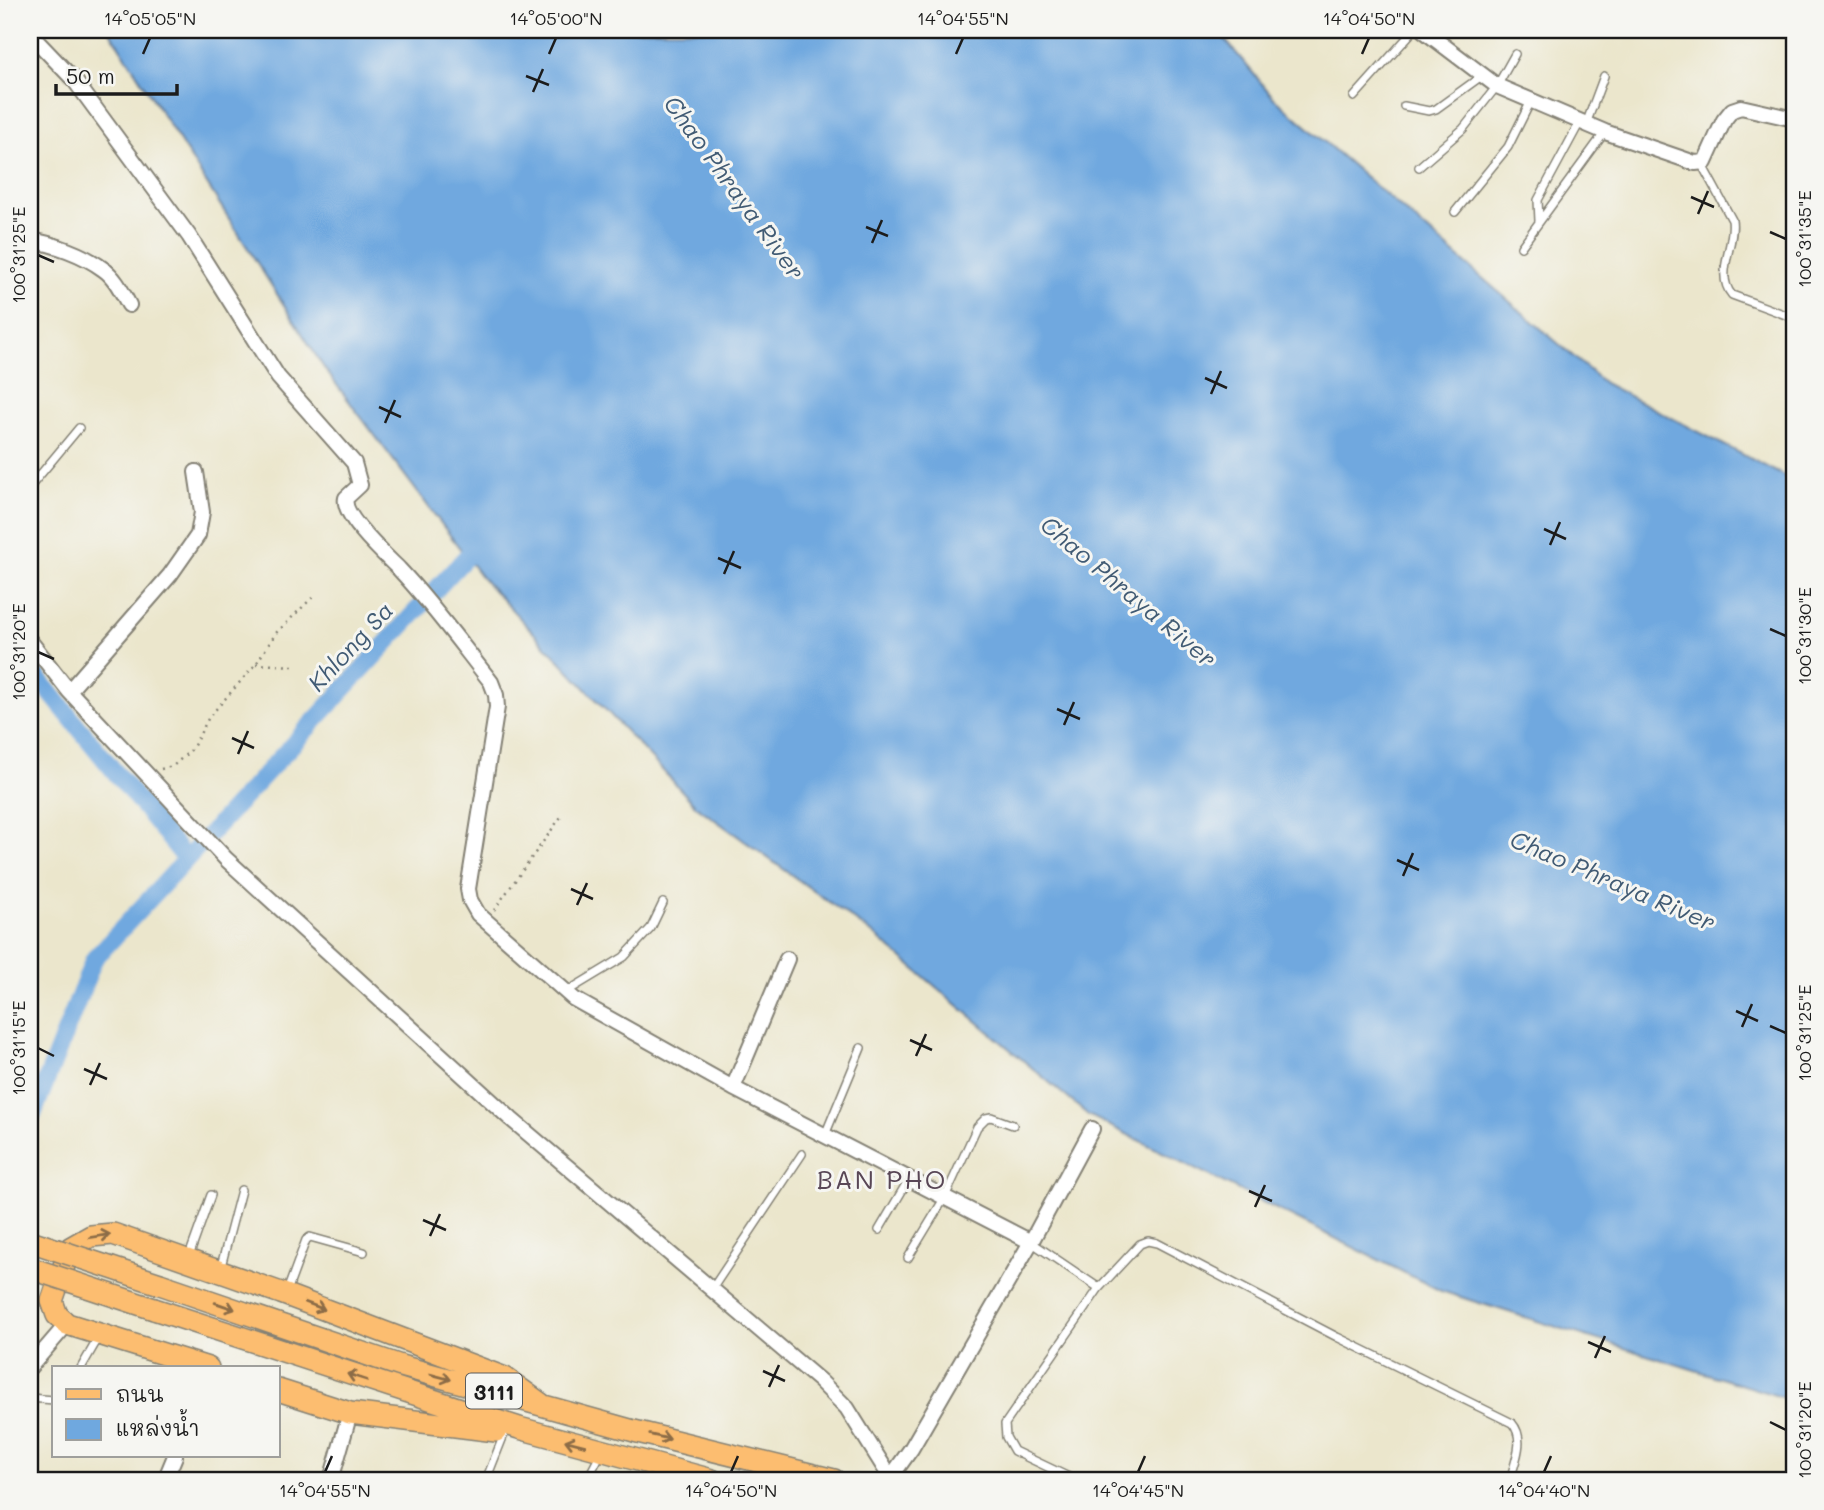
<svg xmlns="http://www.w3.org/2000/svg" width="1824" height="1510" viewBox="0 0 1824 1510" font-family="Mali,'Playpen Sans Thai',sans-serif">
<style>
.water{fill:#6fa8df;stroke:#46627e;stroke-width:2}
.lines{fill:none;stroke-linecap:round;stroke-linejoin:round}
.canal{stroke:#6fa8df;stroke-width:18}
.lane-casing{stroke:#848174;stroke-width:10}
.street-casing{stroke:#848174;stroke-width:18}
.primary-casing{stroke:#848174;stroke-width:24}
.path{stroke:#848174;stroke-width:2.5;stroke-dasharray:2 5;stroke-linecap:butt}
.lane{stroke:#fff;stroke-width:7}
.street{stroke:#fff;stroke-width:14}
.primary{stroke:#fcbd6f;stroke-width:21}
.primary-bridge-casing{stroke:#848174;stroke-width:24;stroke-linecap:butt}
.primary-bridge{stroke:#fcbd6f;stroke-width:21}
.oneway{stroke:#8c6c46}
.ticks{fill:none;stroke:#1c1c1c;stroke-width:2.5}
.labels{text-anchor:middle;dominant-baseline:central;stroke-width:6;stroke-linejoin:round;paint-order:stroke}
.shield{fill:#f6f6f2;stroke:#5d5d5c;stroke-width:2}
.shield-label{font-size:21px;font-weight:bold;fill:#1c1c1c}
.water-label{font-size:24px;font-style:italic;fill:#415b74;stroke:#f6f6f2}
.quarter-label{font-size:26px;letter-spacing:2px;fill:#594756;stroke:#f6f6f2}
.neatline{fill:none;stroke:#1c1c1c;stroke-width:2.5}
.ticks-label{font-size:18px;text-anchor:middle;fill:#1c1c1c}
</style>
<rect width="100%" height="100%" fill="#f6f6f2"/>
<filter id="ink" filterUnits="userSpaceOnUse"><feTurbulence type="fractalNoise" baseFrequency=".0143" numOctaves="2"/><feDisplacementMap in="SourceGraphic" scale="14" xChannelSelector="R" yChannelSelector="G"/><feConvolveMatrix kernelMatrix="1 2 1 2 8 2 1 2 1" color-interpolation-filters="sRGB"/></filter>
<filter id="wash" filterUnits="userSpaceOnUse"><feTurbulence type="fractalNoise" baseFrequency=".00686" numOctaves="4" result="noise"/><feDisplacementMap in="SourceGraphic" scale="28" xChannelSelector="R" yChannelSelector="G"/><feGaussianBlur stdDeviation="1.57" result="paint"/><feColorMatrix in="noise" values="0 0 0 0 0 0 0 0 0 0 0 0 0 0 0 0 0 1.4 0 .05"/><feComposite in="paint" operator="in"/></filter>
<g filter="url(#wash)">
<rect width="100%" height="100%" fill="#ebe6cc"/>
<path class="water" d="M109 30H1217L1274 98 1604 383 1794 481V1401L1441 1291 1088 1115 872 933 696 806 483 579 324 368Z"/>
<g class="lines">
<path class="canal" d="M30 668 186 859
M30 1122 94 959 467 556 483 542"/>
</g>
</g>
<g filter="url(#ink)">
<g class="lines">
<defs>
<path id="lane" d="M1354 97 1414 30
M1404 106 1429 111 1436 109 1483 75
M1586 124 1604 76
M1701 163 1732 220C1736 244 1714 274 1732 295L1794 318
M1419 167 1463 129 1497 86 1515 54
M1455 212 1508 147 1531 101
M1539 221 1538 200 1580 122
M1521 247 1605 132
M30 487 79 428
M566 992 624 957 651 928 663 903
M825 1135 861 1048
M879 1230 909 1179
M1031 1242 1099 1288 1140 1244 1148 1241 1157 1243 1337 1337 1512 1423C1526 1439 1515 1461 1510 1480
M908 1258 945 1197 977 1127 986 1118 991 1117 1013 1125
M188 1259 211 1195
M220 1270 241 1190
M712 1289 802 1154
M286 1294 306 1240 310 1237 364 1252
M81 1368 100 1335
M30 1398 54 1400
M486 1480 505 1432
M587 1480 601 1453
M1075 1480 1014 1451 1006 1437 1005 1424 1099 1288"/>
<path id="street" d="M1423 30 1497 86 1605 132 1695 163 1705 162 1724 120 1732 110 1741 107 1794 119
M30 34 75 81 189 236 278 377 354 463 360 485 346 498C341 515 386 556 399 569 432 604 461 644 491 682L496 695 497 707 468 889 470 900 478 914 574 999 733 1088 1031 1242
M30 240C54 244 83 254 103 269 115 277 122 292 129 305
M30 641 69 691 226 859 511 1119 820 1381 847 1408 892 1480
M69 691 170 575 198 535 202 512 196 472
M733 1088 787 959
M30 1367 67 1324
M891 1477 911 1449 1031 1242 1092 1129
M165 1480 175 1456
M331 1480 350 1413"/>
<path id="primary" d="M160 1284 401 1366 634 1431 834 1480
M154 1309 519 1428 712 1480
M208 1368 67 1324 57 1315 52 1301 70 1248 91 1236 113 1234 281 1293 505 1378 541 1404
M278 1390 350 1413 496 1431"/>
</defs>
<use href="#lane" class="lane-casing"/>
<use href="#street" class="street-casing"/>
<use href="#primary" class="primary-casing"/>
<path class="path" d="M256 664 293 666
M161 769 173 766 192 749 209 717 256 664 276 633 315 595
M494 910 563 814"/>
<use href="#lane" class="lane"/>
<use href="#street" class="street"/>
<use href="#primary" class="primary"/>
<defs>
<path id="primary-bridge" d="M30 1241 160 1284
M30 1268 154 1309"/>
</defs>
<use href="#primary-bridge" class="primary-bridge-casing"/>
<use href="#primary-bridge" class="primary-bridge"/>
</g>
<defs><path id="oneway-shaft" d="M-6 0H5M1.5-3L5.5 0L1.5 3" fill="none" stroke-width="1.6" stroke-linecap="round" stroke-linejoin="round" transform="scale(1.75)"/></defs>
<g class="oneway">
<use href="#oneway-shaft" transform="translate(100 1236) rotate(-9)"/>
<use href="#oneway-shaft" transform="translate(225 1306) rotate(19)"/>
<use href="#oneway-shaft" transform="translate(315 1306) rotate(21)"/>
<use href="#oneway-shaft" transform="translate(357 1377) rotate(-162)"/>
<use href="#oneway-shaft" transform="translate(441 1377) rotate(15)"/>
<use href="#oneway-shaft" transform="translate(660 1437) rotate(13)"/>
<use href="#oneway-shaft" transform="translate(575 1443) rotate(-165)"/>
</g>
</g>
<path class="ticks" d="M143 54 150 38M549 54 556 38M956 54 963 38M1362 54 1369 38M526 76 549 85M533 92 543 69M1691 197 1714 207M1698 214 1708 191M866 227 888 236M1770 232 1786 239M872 243 882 220M38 255 54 262M1205 378 1227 388M1211 394 1221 371M379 407 401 417M385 423 395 400M1544 529 1566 539M1550 545 1560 522M718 558 741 568M724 574 734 551M1770 629 1786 636M38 652 54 659M1057 709 1080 719M1064 725 1074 702M232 738 254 748M238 754 248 731M1397 860 1419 870M1403 876 1413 853M571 889 593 899M577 905 587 883M1736 1011 1758 1021M1770 1026 1786 1033M1742 1027 1752 1004M910 1040 932 1050M38 1048 54 1056M916 1056 926 1034M84 1069 107 1079M90 1085 100 1063M1249 1191 1272 1201M1255 1207 1265 1185M423 1220 446 1230M430 1236 440 1214M1588 1342 1611 1352M1595 1358 1605 1336M763 1371 785 1381M769 1387 779 1365M1770 1422 1786 1430M325 1472 332 1456M731 1472 738 1456M1138 1472 1145 1456M1544 1472 1551 1456"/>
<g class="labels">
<rect class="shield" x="466" y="1373.5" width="56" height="35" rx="5"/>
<g class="shield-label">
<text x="494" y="1391">3111</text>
</g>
<g class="water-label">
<text transform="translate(735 187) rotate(54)">Chao Phraya River</text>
<text transform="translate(1129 591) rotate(40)">Chao Phraya River</text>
<text transform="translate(350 646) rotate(-47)">Khlong Sa</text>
<text transform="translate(1613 880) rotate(23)">Chao Phraya River</text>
</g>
<g class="quarter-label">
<text x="882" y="1179">BAN PHO</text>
</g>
</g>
<rect width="1824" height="1510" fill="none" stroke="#f6f6f2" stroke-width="77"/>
<rect x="52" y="1366" width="228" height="91" fill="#f6f6f2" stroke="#9f9f9c" stroke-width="2"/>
<rect x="66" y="1389" width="35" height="10" fill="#fcbd6f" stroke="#9f9f9c" stroke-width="2"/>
<text x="116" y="1402" font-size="21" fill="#1c1c1c">ถนน</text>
<rect x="66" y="1419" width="35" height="21" fill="#6fa8df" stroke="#9f9f9c" stroke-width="2"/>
<text x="116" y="1436" font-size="21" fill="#1c1c1c">แหล่งน้ำ</text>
<path d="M56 84v10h121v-10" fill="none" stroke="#1c1c1c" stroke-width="3.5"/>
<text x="66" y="84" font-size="21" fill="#1c1c1c" stroke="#f6f6f2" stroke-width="5" paint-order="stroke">50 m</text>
<rect x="38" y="38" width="1748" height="1434" class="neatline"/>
<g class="ticks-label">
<text x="150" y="25">14°05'05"N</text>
<text x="556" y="25">14°05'00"N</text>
<text x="963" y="25">14°04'55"N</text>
<text x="1369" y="25">14°04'50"N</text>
<text transform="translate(1805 239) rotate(-90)" y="6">100°31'35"E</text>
<text transform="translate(19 255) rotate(-90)" y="6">100°31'25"E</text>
<text transform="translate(1805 636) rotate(-90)" y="6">100°31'30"E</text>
<text transform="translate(19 652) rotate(-90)" y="6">100°31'20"E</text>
<text transform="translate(1805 1033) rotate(-90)" y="6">100°31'25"E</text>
<text transform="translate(19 1048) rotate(-90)" y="6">100°31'15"E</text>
<text transform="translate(1805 1430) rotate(-90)" y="6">100°31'20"E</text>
<text x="325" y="1497">14°04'55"N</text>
<text x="731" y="1497">14°04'50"N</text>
<text x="1138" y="1497">14°04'45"N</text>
<text x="1544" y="1497">14°04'40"N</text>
</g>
</svg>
